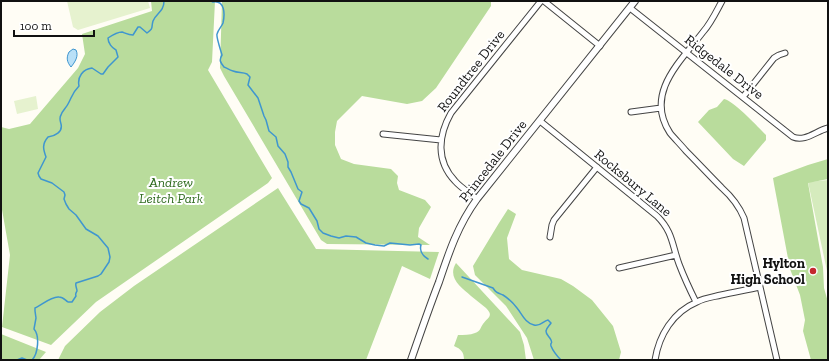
<svg xmlns="http://www.w3.org/2000/svg" width="829" height="361" viewBox="0 0 829 361" font-family="'Zilla Slab',serif">
<style>
.green{fill:#d5ebbd}
.forest{fill:#b9dc9c}
.pitch{fill:#e6f2cf}
.water{fill:#b9e0f7;stroke:#3f96cf}
.lines{fill:none;stroke-linecap:round;stroke-linejoin:round}
.stream{stroke:#3f96cf;stroke-width:1.5}
.minor-casing{stroke:#444;stroke-width:7}
.tertiary-casing{stroke:#444;stroke-width:8}
.minor{stroke:#fff;stroke-width:5}
.tertiary{stroke:#fff;stroke-width:6}
.poi-dot{fill:#c4262e;stroke:#fff;stroke-width:1.5}
.labels{text-anchor:middle;dominant-baseline:central;stroke-width:4;stroke-linejoin:round;paint-order:stroke}
.street-label{font-size:14px;fill:#111;stroke:#fff}
.park-label{font-size:14px;font-style:italic;fill:#2f6b1f;stroke:#fff}
.poi-label{font-size:14px;font-weight:bold;fill:#111;stroke:#fff;text-anchor:end}
</style>
<rect width="100%" height="100%" fill="#fffdf5"/>
<path class="green" d="M828 180V284L827 271 808 182Z"/>
<path class="forest" d="M151 1H215L212 62 208 70 272 178 268 183 96 302 51 345 2 327 10 255 1 204V127L9 129 30 124 78 68 85 54 82 34 152 11Z
M222 1H491V6L436 88 422 101 407 104 362 96 337 121 335 132V145L341 159 354 164 391 169 398 176 397 183 399 190 425 200 431 207 419 228 418 237 430 245 327 244 321 240 224 76 220 68Z
M724 99C734 101 758 127 766 135V140L744 166 733 159 698 122 709 110 717 107Z
M828 159V179L808 183 823 267 824 288 828 302V360H811L803 331 805 320 800 295 790 269 774 184 773 178 808 165Z
M278 188 316 249 439 252 430 279 402 266 366 360H58L65 346 100 312 134 286Z
M508 209 516 214 507 238 509 259 522 270 561 279 573 286 592 300 613 326 621 352 619 360H534L527 338 506 306 475 275 473 266 499 223Z
M456 263 520 332 524 345 526 360H464C464 352 461 349 454 346L458 335C464 335 470 335 475 333 481 331 480 328 483 324 488 317 494 316 486 308 481 304 476 300 471 296 461 287 447 278 456 263Z
M1 334 46 352 39 360H1Z"/>
<path class="pitch" d="M67 1H148L150 8 78 30 73 27Z
M36 96 38 109 17 114 14 101Z"/>
<path class="water" d="M73 49 76 50C79 56 75 62 71 67 67 62 66 58 69 52Z"/>
<g class="lines">
<path class="stream" d="M211 1 213 2C225 0 225 14 223 23 222 26 218 30 217 34 216 37 221 51 222 55 219 60 220 62 224 67 227 68 229 70 233 71 238 73 243 72 247 74L250 77 248 85 258 98 264 116 266 120 269 131 276 137 278 146 285 154 288 162V167L291 172 298 189 302 192 299 201 301 204 309 208 317 221 319 229 323 233 331 236 339 238 346 236 356 237 366 243 375 245 384 246 390 243 410 245 419 244 421 245C419 252 423 256 428 259
M462 277 493 288C496 293 498 293 503 295 508 298 513 303 517 308 522 314 525 323 534 325 540 327 543 321 548 320L551 323C549 326 547 327 546 331 546 335 549 336 551 340 553 345 550 341 551 346 553 351 557 356 561 360
M17 360 22 358 27 360
M32 360C38 354 40 336 34 329L36 318 35 311V308C42 305 51 296 59 297 63 297 65 300 68 302H72L76 296C75 294 76 293 77 291 77 288 75 286 76 283L98 276 101 274 109 262 110 257 108 248 98 236 86 229 76 215 69 209 66 204 64 199 65 195 64 192 52 183 41 179 39 176 38 173 46 157C43 149 42 144 48 137 55 136 63 132 61 124 60 120 59 118 61 115 62 111 66 108 68 104 72 97 72 93 79 86 77 77 83 69 92 68L101 74H103L108 67 118 57 116 50C112 48 108 43 108 38 111 36 117 32 122 32 125 33 129 35 133 35L138 27H140L147 33C154 28 151 28 153 21 156 13 164 12 164 1"/>
<defs>
<path id="minor" d="M544 1 600 46
M722 1C716 12 711 23 703 32 681 61 644 93 670 133 675 139 681 145 686 151 698 163 710 176 722 188 732 197 739 206 744 218L777 360
M630 8 793 137C805 142 816 131 828 128
M743 97 774 58 779 55 785 53
M631 112 661 108
M540 121 657 216C673 232 672 245 679 264 684 277 690 290 696 302
M383 134 441 140
M477 199C470 193 461 188 455 181 436 161 438 136 451 113L541 1
M550 237 552 225 554 220 597 167
M619 268 676 255
M655 360C659 335 673 312 697 302 704 298 713 297 721 295 734 292 747 290 760 287"/>
<path id="tertiary" d="M411 360C420 334 429 308 439 282 449 252 458 225 477 199L635 1"/>
</defs>
<use href="#minor" class="minor-casing"/>
<use href="#tertiary" class="tertiary-casing"/>
<use href="#minor" class="minor"/>
<use href="#tertiary" class="tertiary"/>
</g>
<circle class="poi-dot" cx="813" cy="271" r="4"/>
<g class="labels">
<g class="street-label">
<text transform="translate(724 67) rotate(38)">Ridgedale Drive</text>
<text transform="translate(471 71) rotate(-52)">Roundtree Drive</text>
<text transform="translate(493 161) rotate(-52)">Princedale Drive</text>
<text transform="translate(633 183) rotate(40)">Rocksbury Lane</text>
</g>
<g class="park-label">
<text x="171" y="182">Andrew<tspan x="171" dy="16">Leitch Park</tspan></text>
</g>
<g class="poi-label">
<text x="805" y="263">Hylton<tspan x="805" dy="16">High School</tspan></text>
</g>
</g>
<rect width="829" height="361" fill="none" stroke="#111111" stroke-width="4"/>
<path d="M14 30v6h80v-6" fill="none" stroke="#111111" stroke-width="2"/>
<text x="20" y="30" font-size="12" fill="#111111" stroke="#ffffff" stroke-width="3" paint-order="stroke">100 m</text>
</svg>
